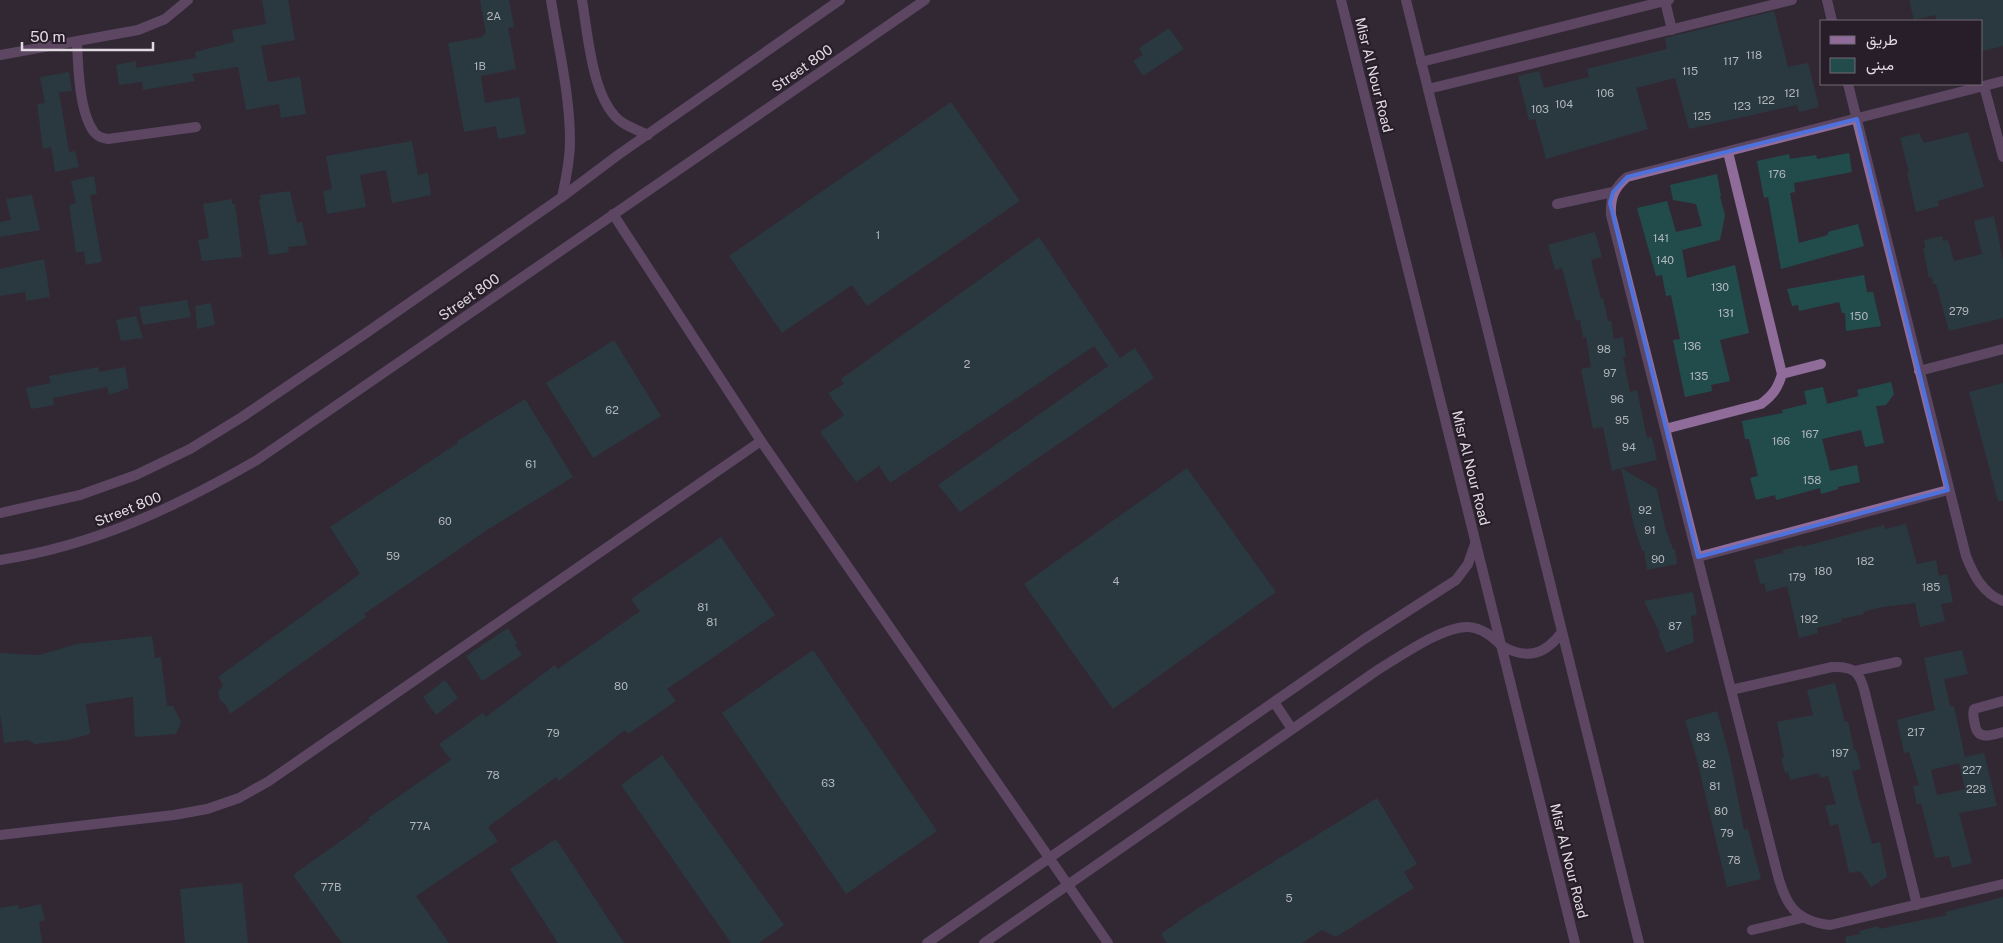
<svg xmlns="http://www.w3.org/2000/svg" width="2003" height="943" viewBox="0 0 2003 943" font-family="'Public Sans',Vazirmatn,sans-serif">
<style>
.building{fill:#224c4c;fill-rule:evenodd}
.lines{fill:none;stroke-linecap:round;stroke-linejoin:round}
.service{stroke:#906c9a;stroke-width:10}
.minor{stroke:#906c9a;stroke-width:10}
.tertiary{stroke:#906c9a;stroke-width:10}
.marked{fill:none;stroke:#4e71db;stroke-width:4;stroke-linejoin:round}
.labels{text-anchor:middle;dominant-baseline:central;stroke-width:4.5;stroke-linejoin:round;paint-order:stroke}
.number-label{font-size:11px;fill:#b1b6bd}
.street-label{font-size:14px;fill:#e1dae3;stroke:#281e2a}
</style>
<rect width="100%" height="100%" fill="#322834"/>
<path class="building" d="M262 0H288L295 40 261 46 268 82 300 77 306 114 281 118 279 104 246 110 238 67 192 74 195 81 143 90 142 82 119 85 116 65 136 61V68L196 58 195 52 234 42 232 30 266 24Z
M480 0H509L514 27 508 28 516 69 481 76 485 103 519 97 526 134 498 139 496 126 464 132 448 43 483 37 482 35 486 34Z
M1909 0H2003V46L1982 51V21H1937L1935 15 1914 20Z
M1774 11 1788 67 1808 63 1819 107 1799 112 1797 105 1689 129 1675 78 1636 88 1648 129 1546 159 1535 119 1529 120 1518 76 1539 71 1544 88 1589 77 1587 69 1667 49 1665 38Z
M1169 28 1184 49 1143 76 1133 61 1143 55 1139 48Z
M69 72 72 91 59 92 69 152 75 151 79 167 55 172 51 147 43 149 37 104 45 103 40 77Z
M951 102 1020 201 867 306 852 285 782 333 729 256Z
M1968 132 1984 187 1938 201 1939 206 1916 212 1907 173 1909 172 1900 138 1919 133 1924 143Z
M412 141 418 175 428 173 431 195 392 203 386 170 360 175 366 207 327 214 323 191 332 189 326 156Z
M1849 153 1852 172 1794 183 1795 192 1790 193 1799 243 1828 235V232L1858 224 1864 246 1781 269 1768 197 1764 198 1757 161 1789 154 1790 159 1816 155 1817 159Z
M1717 174 1721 196 1720 197 1725 215 1720 240 1682 250 1687 278 1735 265 1749 333 1720 340 1730 381 1711 385 1712 391 1685 397 1673 340 1680 339 1671 295 1666 296 1662 275 1656 276 1637 208 1667 201 1676 232 1702 226 1696 204 1673 200 1670 185Z
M94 176 97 194 90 195 102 262 86 265 84 251 76 253 69 205 76 203 71 181Z
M290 191 297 223 302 222 307 245 288 247 289 252 269 255 259 200 261 199 260 195Z
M32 195 40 230 0 237V222L11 220 6 199Z
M232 199V204H235L242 257 202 261 198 240 209 238 203 204Z
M1994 216 2003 260V318L1949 331 1936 284H1933L1932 277 1929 278 1923 248H1925L1924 240 1942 236 1943 241 1948 240 1954 261 1982 254 1974 221Z
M1595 232 1602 257 1591 260 1601 299 1603 298 1608 321H1611L1614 339 1623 337 1626 357H1623L1630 392 1637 390 1647 438 1652 437 1657 460 1621 468 1657 489 1665 527 1673 549H1675L1677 564 1647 570 1644 550 1642 551 1634 526 1621 468 1612 471 1603 427 1593 429 1581 369 1591 367 1586 337 1583 338 1580 320 1576 321 1562 268 1555 270 1548 245Z
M1039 237 1120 358 1135 348 1154 378 960 512 938 485 1108 366 1094 346 890 483 879 466 856 482 820 432 844 415 828 393 844 384 841 379Z
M44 259 50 297 26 301 25 292 0 296V269Z
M1864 275 1867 292H1873L1881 326 1846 331 1845 313H1842L1839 302 1799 311 1798 305 1792 306 1787 289Z
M187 300 191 317 143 325 139 307Z
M211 303 215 325 197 329 195 306Z
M136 316 143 338 121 341 116 320Z
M614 340 661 416 593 458 546 383Z
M99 367V372L125 367 129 388 109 395 107 387 53 398 54 405 31 409 26 388 51 383 49 376Z
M1891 382 1894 394 1886 405 1876 406 1884 443 1865 447 1861 430 1822 439 1830 471 1857 465 1860 482 1838 487V489L1821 494 1820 488 1776 500 1775 495 1756 500 1750 478 1758 476 1749 439H1745L1742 421 1783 413 1782 410 1807 404 1804 391 1823 387 1827 404 1859 396 1857 390Z
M2003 383V501H1998L1969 392Z
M525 399 573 477 487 530 364 614 366 617 230 714 226 705 220 700 218 692 223 685 218 677 360 574 330 527 458 443 457 441Z
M1187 468 1276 592 1113 709 1024 584Z
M1906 524 1917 564 1936 560 1939 576 1947 574 1953 602 1941 604 1945 621 1920 627 1915 603 1882 607 1863 612 1864 614 1841 619 1842 622 1817 628 1818 633 1799 638 1787 586 1766 592 1764 583 1760 584 1754 560 1783 553V550L1802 545V547L1884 525 1885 529Z
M721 537 775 615 667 689 676 701 628 734 625 730 559 781 556 777 488 827 498 841 416 896 449 943H342L293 875 370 820 368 818 451 760 439 744 483 713 486 717 555 665 558 669 640 611 631 599Z
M1693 592 1697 615 1691 616 1694 642 1666 653 1658 633H1660L1644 601Z
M508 628 517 644 515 645 522 655 482 681 466 656Z
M152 636 155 658 161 657 167 706H173L181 722 176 734 135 737 133 697 86 704 90 734 68 740 35 744 28 740 4 743 0 713V653L39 655 77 644Z
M813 650 937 831 846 894 722 713Z
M1962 650 1968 674 1944 679 1950 706H1954L1965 757 1984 753 1997 806 1959 813 1972 863 1952 868 1949 856 1935 858 1921 803 1917 805 1913 786 1919 785 1909 752 1904 753 1897 720 1935 710 1924 658ZM1959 763 1965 789 1937 795 1931 770Z
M445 680 458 698 436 715 423 697Z
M1835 683 1845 722 1848 721 1854 750 1856 749 1861 769 1852 771 1859 799 1872 844 1880 842 1887 877 1871 887 1860 871 1849 873 1838 824 1830 826 1825 806 1836 804 1828 776 1820 778 1819 773 1790 780 1788 772 1785 773 1781 758 1784 757 1777 722 1813 715 1807 690Z
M1717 711 1729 754 1744 830 1748 829 1761 879 1727 887 1697 760 1685 720Z
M662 755 784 925 759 943H731L621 785Z
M1377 798 1417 864 1404 872 1414 888 1336 937 1322 930 1302 943H1167L1161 934 1192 912Z
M556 839 624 943H558L510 869Z
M242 883 248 943H185L180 889Z
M2003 897V943H1846L1845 937 1860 934 1859 931 1878 926 1879 929 1947 915 1946 912Z
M41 904 45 920 39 922 42 943H0V908L18 905 19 909Z"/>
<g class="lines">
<path class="service" d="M1557 204 1613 192
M613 214 761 441 1108 943
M1782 374 1821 364
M1855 671 1897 662
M2003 701 1974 709C1972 715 1974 719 1975 725 1978 741 1992 735 2003 732
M1274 702 1292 729
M0 835 174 815 207 809 239 798 269 781 761 441
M1752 930 1802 918
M927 943 1363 640 1456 580 1468 564 1475 544
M984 943 1379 669C1401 656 1443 626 1468 627 1482 628 1492 636 1502 646"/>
<path class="minor" d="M551 0C558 46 570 94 570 141 570 160 566 179 562 197
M582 0C588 34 592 103 623 123 631 128 640 131 648 135
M1827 0 1832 21
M1665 1 1672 30
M77 41C78 66 79 112 94 132 98 137 102 138 108 139L196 127
M0 55 138 30 165 19 188 0
M1421 62 1669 0
M2003 81 1627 177C1614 188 1610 198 1611 215L1777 872C1785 904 1795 921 1830 925L2003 884
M1848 84 1966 556C1973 574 1983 594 2003 601
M1984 86 2003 157
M1428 89 1792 0
M1919 371 2003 349
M1665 429 1761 404C1773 395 1778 388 1782 374L1728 152
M0 513 80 495 136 475 190 449 242 417 366 333 562 197 618 155 840 0
M1698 557 1948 490
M0 560C96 545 174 508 257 460L925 0
M1731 690 1832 667C1854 666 1860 672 1865 693L1917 905"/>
<path class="tertiary" d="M1341 0 1575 943
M1406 0 1639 943
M1502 646C1527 660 1545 655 1562 632"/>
</g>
<path d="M0 0H2003V943H0ZM1857 119 1948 490 1698 557 1610 203 1613 192 1627 177Z" fill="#322834" fill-opacity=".55" fill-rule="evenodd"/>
<path class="marked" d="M1857 119 1948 490 1698 557 1610 203 1613 192 1627 177Z"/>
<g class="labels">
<g class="number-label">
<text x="494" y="16">2A</text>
<text x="1754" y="55">118</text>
<text x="1731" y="61">117</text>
<text x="480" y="66">1B</text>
<text x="1690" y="71">115</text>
<text x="1605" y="93">106</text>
<text x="1792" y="93">121</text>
<text x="1766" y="100">122</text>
<text x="1564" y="104">104</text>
<text x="1742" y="106">123</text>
<text x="1540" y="109">103</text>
<text x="1702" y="116">125</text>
<text x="1777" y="174">176</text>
<text x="878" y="235">1</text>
<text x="1661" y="238">141</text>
<text x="1665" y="260">140</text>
<text x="1720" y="287">130</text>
<text x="1959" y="311">279</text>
<text x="1726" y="313">131</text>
<text x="1859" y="316">150</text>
<text x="1692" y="346">136</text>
<text x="1604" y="349">98</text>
<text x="967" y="364">2</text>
<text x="1610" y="373">97</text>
<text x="1699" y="376">135</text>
<text x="1617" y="399">96</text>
<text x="612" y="410">62</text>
<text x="1622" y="420">95</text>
<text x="1810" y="434">167</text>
<text x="1781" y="441">166</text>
<text x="1629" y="447">94</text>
<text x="531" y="464">61</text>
<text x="1812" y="480">158</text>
<text x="1645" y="510">92</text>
<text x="445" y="521">60</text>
<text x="1650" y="530">91</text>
<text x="393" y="556">59</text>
<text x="1658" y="559">90</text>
<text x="1865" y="561">182</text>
<text x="1823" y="571">180</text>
<text x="1797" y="577">179</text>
<text x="1116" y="581">4</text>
<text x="1931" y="587">185</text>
<text x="703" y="607">81</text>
<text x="1809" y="619">192</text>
<text x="712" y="622">81</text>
<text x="1675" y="626">87</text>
<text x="621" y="686">80</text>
<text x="1916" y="732">217</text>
<text x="553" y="733">79</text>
<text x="1703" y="737">83</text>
<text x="1840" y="753">197</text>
<text x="1709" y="764">82</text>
<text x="1972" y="770">227</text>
<text x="493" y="775">78</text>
<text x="828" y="783">63</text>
<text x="1715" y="786">81</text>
<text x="1976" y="789">228</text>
<text x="1721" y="811">80</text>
<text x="420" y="826">77A</text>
<text x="1727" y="833">79</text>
<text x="1734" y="860">78</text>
<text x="331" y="887">77B</text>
<text x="1289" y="898">5</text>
</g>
<g class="street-label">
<text transform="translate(802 68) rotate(-35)">Street 800</text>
<text transform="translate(1374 75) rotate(76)">Misr Al Nour Road</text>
<text transform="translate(469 297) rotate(-35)">Street 800</text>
<text transform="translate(1471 468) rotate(76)">Misr Al Nour Road</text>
<text transform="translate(128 509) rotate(-22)">Street 800</text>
<text transform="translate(1569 861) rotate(76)">Misr Al Nour Road</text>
</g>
</g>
<rect x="1820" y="20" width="162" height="65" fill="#281e2a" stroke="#726974"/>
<rect x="1830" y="36" width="25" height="8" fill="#906c9a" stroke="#726974"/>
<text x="1866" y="45" font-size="15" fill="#e1dae3">طريق</text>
<rect x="1830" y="58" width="25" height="15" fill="#224c4c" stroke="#726974"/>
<text x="1866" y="70" font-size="15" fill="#e1dae3">مبنى</text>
<path d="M22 42v8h131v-8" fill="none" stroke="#e1dae3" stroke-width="2.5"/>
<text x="30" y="42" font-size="15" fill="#e1dae3" stroke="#281e2a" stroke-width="4" paint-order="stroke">50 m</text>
</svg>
